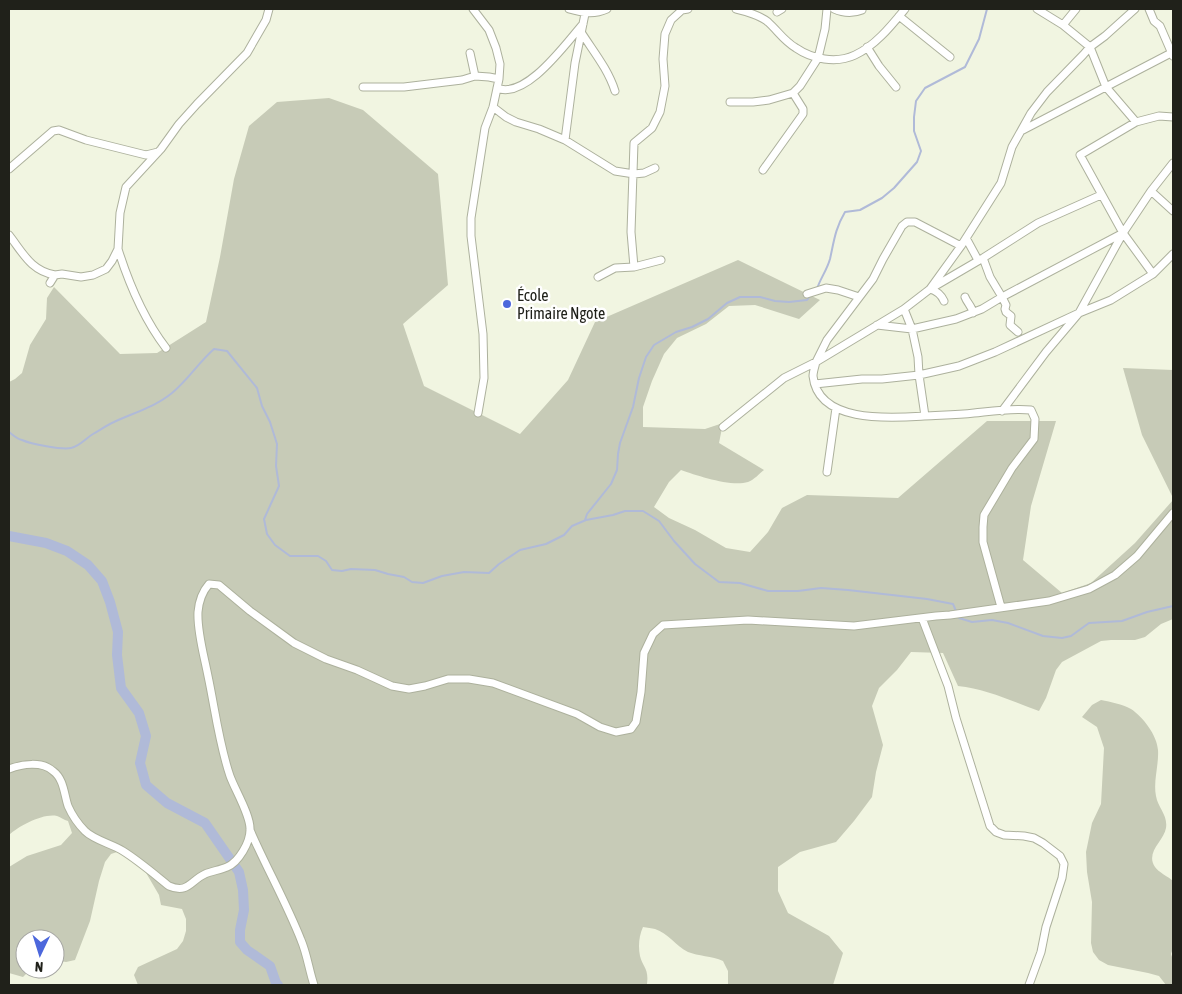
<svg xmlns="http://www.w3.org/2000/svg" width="1182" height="994" viewBox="0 0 1182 994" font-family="'Asap Condensed',sans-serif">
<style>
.green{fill:#c7cbb7}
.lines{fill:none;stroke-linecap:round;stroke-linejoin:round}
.stream{stroke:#b0bad8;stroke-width:2}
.river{stroke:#b0bad8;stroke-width:10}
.minor-casing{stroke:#adb19d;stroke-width:9}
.minor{stroke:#fff;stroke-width:7}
.poi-dot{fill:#4c67dc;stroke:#fff;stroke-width:2}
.labels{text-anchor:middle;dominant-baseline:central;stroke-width:5;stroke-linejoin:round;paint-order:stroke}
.poi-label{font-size:16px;fill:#20211a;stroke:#fff;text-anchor:start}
</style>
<rect width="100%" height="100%" fill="#f1f5e1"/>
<path class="green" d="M329 98 363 110 438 174 448 285 403 324 424 386 520 434 568 380 595 322 738 260 820 300 799 319 755 305 729 306 706 324 677 338 664 354 652 381 643 407V427L705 429 723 423 719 443 764 470C760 473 754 480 748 482 731 487 698 476 681 470L669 482 654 507 669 518 695 530 726 548 750 552 768 532 782 508 807 495 898 498 987 421H1056L1031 506 1023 560 1062 593 1091 583 1135 543 1173 500V619L1161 624 1145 637 1135 640H1111L1101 641 1062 662 1056 670 1046 698 1039 711C1012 701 986 689 958 686L943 653 911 652 897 670 879 688 872 706 883 745 876 772 872 797 854 821 836 842 800 852 778 867V891L788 913 829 936 843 953 833 985H728V971L723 961C712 956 698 956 688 952 676 946 668 933 655 929 652 928 647 928 643 927 639 936 638 946 640 956 643 968 649 968 647 984L645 985H138L134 975 138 967 177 949 183 941 186 931V919L182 909 161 905 159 895 138 859 120 851 111 854 105 862 99 881 90 921 75 960 66 962 55 960V939H25V969H31L23 977 9 973V867L27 856 61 845 72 833 68 821C64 820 60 817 57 816 43 813 19 826 9 835V382L15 379 22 373 30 345 46 319 47 298 54 287 120 354 157 353 206 322 220 257 234 179 249 126 277 102Z
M1123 368 1173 370V498L1142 435Z
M1101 700C1111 702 1122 704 1131 709 1143 717 1157 735 1158 750 1159 765 1153 781 1156 796 1158 808 1168 815 1166 828 1164 841 1145 852 1155 867 1158 872 1169 877 1173 881V948L1171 954 1173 960V985H1166L1159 976 1148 973 1108 965 1099 960 1093 952 1091 943 1092 902 1087 872 1086 852 1092 823 1101 804 1104 748 1097 727 1082 717 1092 705Z"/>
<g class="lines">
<path class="stream" d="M817 289C820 279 827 270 830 259 834 241 835 229 845 212L860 210 882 198 894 188 917 162 921 151 914 131V117L916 101 925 88 965 67 979 39 987 9
M9 432C13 435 17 439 22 440 31 444 62 450 71 448 80 446 86 438 93 434 100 430 107 425 114 422 133 413 155 407 172 393 188 380 199 362 214 349L227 351 257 388 262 406 270 422 277 444 276 466 279 486 264 519 267 534 275 545 290 556H318L326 561 332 570 342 571 351 569 375 570 388 574 404 577 412 582 423 583 442 576 464 572 489 573 499 564 520 550 546 544 564 535 572 526 586 520 613 515 625 511H643L659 521 674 541 695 564 719 582 740 583 768 591H798L821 588 848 590 927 599 953 604 956 611
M585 520 587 514 611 484 617 470 618 454 620 443 633 407 639 378 646 357 654 345 676 332 692 327 708 319 727 303 740 297H760L775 301 789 302 807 300 810 296
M958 616 959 618 972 622 992 620 1008 623 1043 636 1062 638 1071 636 1089 623 1122 621 1147 612 1173 606"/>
<path class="river" d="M9 536 46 543 67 551 88 565 102 581 110 602 118 632 117 655 121 688 139 713 146 736 140 763 146 785 167 803 205 823 239 872 243 890 244 910 240 930V942L247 950 270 966 276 983 278 985"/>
<defs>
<path id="minor" d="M473 9 489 30 496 48 500 64 499 79 493 107 485 128 471 218V236L483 334 484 378 478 413
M569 9C583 13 594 15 607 9
M736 9C745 11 761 16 768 22 778 31 784 41 796 48 812 59 836 64 855 55 875 46 891 26 905 9
M834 9C843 13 852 14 862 10
M1037 9 1063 25 1090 47 1106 87 1136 122
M1149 9 1154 21 1160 26 1173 56
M777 12 782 9
M899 16 950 57
M1063 25 1076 9
M581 32C593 51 608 69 615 91
M867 47 879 66 896 87
M470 53 475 76
M363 87H404L462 80 475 76 489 77 499 79
M497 88C526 100 566 43 583 24
M730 102H753L769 100 793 93 800 86 818 58 825 29 827 9
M493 107 506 117 516 122 539 129 565 140 615 171 634 174 644 173 655 168
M1023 130 1173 52
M565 140 575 63 586 9
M9 169 53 131 59 130 86 140 146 155 158 152
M763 170 803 114V109L793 93
M1151 191 1173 211
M9 235C23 253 31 271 55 275
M966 238 978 260
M118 249C129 284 143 318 166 348
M983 258 990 277 1002 297 1006 305 1005 309 1006 312 1011 316 1010 325 1018 332
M634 267 631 232 634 143 652 128 660 112 665 86 663 59 665 34 671 20 682 10 688 9
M1153 274 1123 233 1080 155 1136 122 1159 116 1173 117
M598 277 615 268 634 267 661 260
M50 283 55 275 62 274 81 277 93 275 106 269 112 261 118 249 120 213 126 187 161 149 179 124 197 104 247 53 266 20 269 9
M807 294 826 288 838 290 859 297
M965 297C967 303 972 306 973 313
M944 301C941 294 937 291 930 289L983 258 1038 223 1101 195
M904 309 912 329 918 357 919 375 925 416
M877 325 912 329 956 319 982 309 1002 297 1123 233
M815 384 862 379H882L919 375 959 366 995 352 1079 313 1111 300 1153 274 1173 254
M1002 411 1046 352 1079 313 1123 233 1151 191 1173 163
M723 427 784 378 816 362 827 340 873 279 883 259 902 226 907 222H915L961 246
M827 472 836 408
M1001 607 983 542V527L984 515 1012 468 1034 439 1035 419 1031 410C1012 408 993 411 974 413 957 415 941 415 924 416 891 418 818 424 813 376 813 372 815 366 816 362L904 309 930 289 961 246 1001 183 1012 147 1031 113 1047 92 1083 55 1090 47 1105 36 1135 9
M922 618 948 686 956 718 990 826 996 832 1004 835 1024 836 1034 838 1043 843 1060 856 1064 864 1062 878 1046 927 1041 952 1029 985
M9 769C22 764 42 761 53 771 64 779 64 794 68 806 72 815 78 824 85 831 94 840 112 844 123 851 139 861 154 874 169 886 188 894 190 881 205 874 212 871 220 870 227 867 239 862 250 842 250 830 251 816 235 790 230 776 219 744 215 709 208 676 204 655 197 632 198 612 199 600 202 592 209 584L219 585 250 611 294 643 326 659 357 670 392 686 409 689 425 686 448 679H469L493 683 577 714 600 727 616 732 631 729 636 722 641 692 644 653 653 634 663 625 748 620 854 626 936 616 950 615 1049 601 1089 589 1115 575 1137 556 1173 513
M250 830C266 867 286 902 301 940 307 954 309 970 314 985"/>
</defs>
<use href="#minor" class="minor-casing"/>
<use href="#minor" class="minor"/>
</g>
<circle class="poi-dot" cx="507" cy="304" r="5"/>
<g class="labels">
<g class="poi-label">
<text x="517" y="295">École<tspan x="517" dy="18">Primaire Ngote</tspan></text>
</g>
</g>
<rect width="1182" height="994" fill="none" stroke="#20211a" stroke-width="20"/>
<g transform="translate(40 954) rotate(184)"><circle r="24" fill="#ffffff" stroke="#a6a6a3"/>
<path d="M0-4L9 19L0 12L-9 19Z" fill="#4c67dc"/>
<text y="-8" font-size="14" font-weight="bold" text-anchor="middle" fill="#20211a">N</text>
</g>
</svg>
